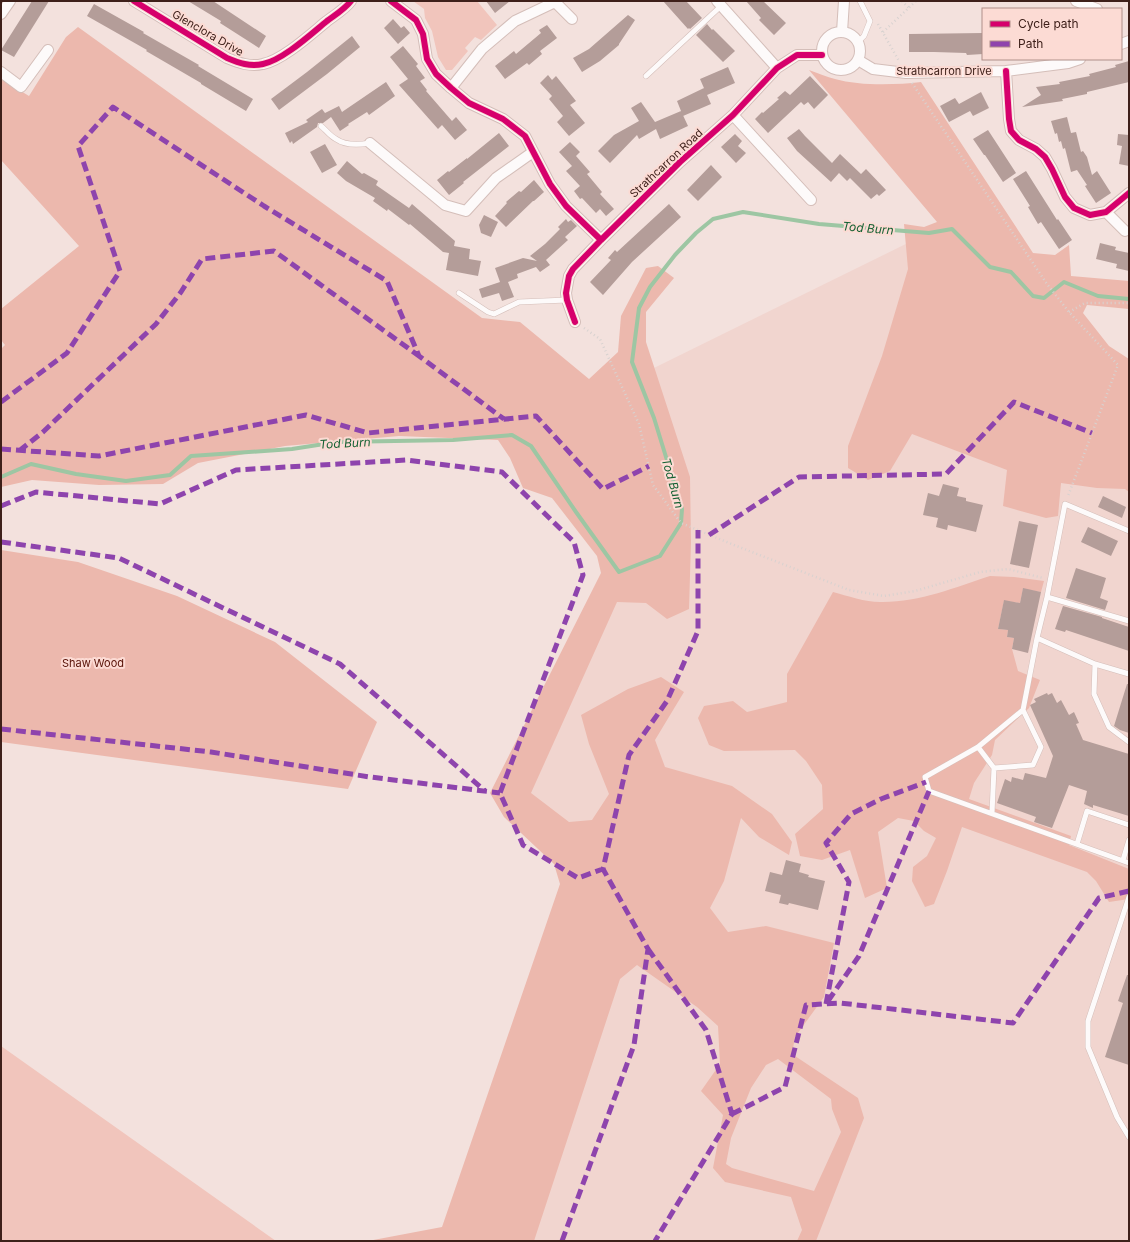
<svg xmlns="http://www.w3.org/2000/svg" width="1130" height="1242" viewBox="0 0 1130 1242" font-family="Inter,sans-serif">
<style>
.built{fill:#f1d5cf}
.green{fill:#f1c5bc}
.forest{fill:#ecb8ad;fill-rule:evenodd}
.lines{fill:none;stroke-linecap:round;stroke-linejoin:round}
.stream{stroke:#9dc6a3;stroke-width:4}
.building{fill:#b49d99}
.lane-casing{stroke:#d4beb9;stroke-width:6}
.street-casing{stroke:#d4beb9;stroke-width:12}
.path{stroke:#d8d2d0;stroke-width:2.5;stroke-dasharray:1 3;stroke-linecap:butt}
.lane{stroke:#fdfafa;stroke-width:5}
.street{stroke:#fdfafa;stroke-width:10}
.quiet{stroke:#8e44ad;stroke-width:5;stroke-dasharray:10 5;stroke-linecap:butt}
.cycleway-casing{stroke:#fcdbd4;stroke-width:8}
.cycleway{stroke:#d6006c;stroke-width:6}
.labels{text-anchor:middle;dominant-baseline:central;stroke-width:4;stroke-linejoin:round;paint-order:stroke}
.street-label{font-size:11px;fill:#3e201a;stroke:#fcdbd4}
.park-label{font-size:11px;fill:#581207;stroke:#fcdbd4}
.water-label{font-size:12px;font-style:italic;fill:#156133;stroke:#fcdbd4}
</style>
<rect width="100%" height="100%" fill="#f3e1dd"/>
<path class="built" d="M920 237 1129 362V1241H416L453 1235 594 867 511 797 612 571 522 433Z"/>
<path class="green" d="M413 1H477L497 25 481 40 475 37 465 48 468 51 452 70H446L438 57 432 31 425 18 424 9Z
M1 1046 276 1241H1Z"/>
<path class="forest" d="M78 27 482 318 520 322 589 379 618 352 621 316 646 268 658 266 674 278 646 312V342L690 477 691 542 689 609 667 619 646 603 617 602 531 793 569 822 592 820 609 794 589 744 581 715 628 689 661 677 684 692 655 740 665 767 732 786 772 814 792 842 789 855 759 837 741 818 724 881 710 908 728 932 766 926 834 943 824 997 795 1037 792 1054 858 1098 864 1118 816 1241H797L802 1230 791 1197 725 1182 713 1168 723 1115 701 1091 720 1064 718 1026 697 1007 637 965 620 979 534 1241H368L442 1227 560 884 554 864 504 817 490 793 601 573 597 556 552 498 523 488 510 458 498 440 399 436 285 446 198 463 163 484 99 485 32 480 1 487V349L5 345 1 340V309L79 246 1 160V79L29 96 66 37ZM778 1059 831 1099 832 1109 841 1132 814 1191 732 1168 726 1164 731 1138 751 1088 766 1065Z
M809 70C818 73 827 77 835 79 859 86 896 85 921 82L1033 253 1055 255 1069 245 1071 276 1129 281V309L1087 305 1083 313 1109 346 1129 359V492L1125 489 1097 488 1061 483 1058 516 1046 518 1003 506 1007 470 912 434 890 471 868 480 848 468V446L882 356 908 269 904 224 924 227 937 222Z
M1 550 78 562 177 596 275 642 377 722 348 789 1 742Z
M990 576 1014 577 1044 581 1041 592 1023 589 1020 603 1004 601 998 629 1008 630 1007 637 1014 638 1012 649 1018 671 1040 680 1029 708 995 740 992 755 974 783 969 799 1071 836 1069 845 1129 869V899L1109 902 1096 881 1087 872 962 827 947 871 934 904 925 907 912 881 913 867 927 856 936 838 924 831 914 821 898 818 878 832 887 888 865 898 850 850 822 860 800 856 795 834 823 809 822 785 806 761 795 750 724 751 709 745 698 718 704 706 733 701 747 712 787 702V674L833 592C848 596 868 603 883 602 920 602 956 587 990 576Z"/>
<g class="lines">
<path class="stream" d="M1 477 31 464 76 474 126 481 170 475 191 456 292 449 337 442 453 440 512 435 531 446 576 512 619 572 660 556 681 523 682 509 654 418 632 362 639 308 650 287 675 255 696 233 713 219 743 212 819 224 929 233 952 229 990 267 1011 272 1033 296 1044 298 1064 282 1098 296 1129 299"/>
</g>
<path class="building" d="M32 1H49L14 57 1 50Z
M188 1H213L266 36 259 48 220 23 221 21Z
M486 1H510L495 13Z
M663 1H686L702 18 690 29 689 28 688 29Z
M746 1H763L786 23 774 35 759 20 761 18Z
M94 4 144 32 143 33 199 65 198 66 253 99 246 111 201 84V83L146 51 147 50 87 16Z
M628 15 635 20 619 44V45L600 61 582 72 573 58 589 49Z
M393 19 401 28 404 26 410 33 398 44 384 28Z
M707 24 712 30 713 29 735 51 723 62 696 35Z
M547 25 557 38 540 51 542 54 529 65 527 63 505 79 495 66 514 51 516 54 541 33 539 30Z
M983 33V54L967 55 966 53 934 52H909V34Z
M352 36 360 47 327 74 279 110 271 99 307 72Z
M403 46 418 64 416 66 425 78 420 81 427 90 426 91 452 121 456 117 467 130 455 140 442 125 438 129 399 85 408 79 390 57Z
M1129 61V82L1087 92V94L1062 99 1063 101 1022 107 1041 95 1036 87 1060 84 1059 82 1090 76 1089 74 1116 67 1115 65Z
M728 67 735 83 707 95 700 79Z
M548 75 552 80 556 76 576 101 570 105 585 123 569 136 557 122 563 116 549 99 552 96 540 83Z
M810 76 828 95 814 109 808 102 804 105 801 102 768 133 755 119 762 112 763 113 779 99 777 98 785 91 790 95Z
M386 82 395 96 369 115 367 112 348 124 349 125 340 131 331 117 323 123H318L317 127 293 144 292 141 290 143 285 133 308 122 306 120 322 109 325 113 339 106 342 112Z
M704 88 711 104 683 116 677 101Z
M981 92 989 108 973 116 970 111 949 122 940 106 955 98 959 104Z
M641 102 655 122 681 111 688 126 660 139 656 129 639 139 637 135 610 163 598 151 614 135 639 121 631 108Z
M1067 117 1071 133 1076 132 1081 152 1083 151 1087 157 1092 175 1097 171 1111 193 1096 203 1085 186 1087 185 1077 170 1071 172 1065 148 1063 149 1061 141 1059 142 1057 133 1055 134 1051 121Z
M799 129 805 136 832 163 840 154 861 174 866 169 886 190 879 196 877 194 871 199 850 178 847 181 839 173 831 182 797 151 787 138Z
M988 130 1016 173 1003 182 985 155H984L973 139Z
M499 133 509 146 463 182 464 183 449 195 437 180 448 171 449 172 467 158V159Z
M735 134 742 141 738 146 746 153 736 163 721 147Z
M1118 134 1129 135V166L1119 164 1122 146 1117 145Z
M570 142 580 152 576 156 590 172 587 174 602 192 600 194 614 209 606 216 600 209 596 213 582 198 580 199 574 191 580 186 566 171 572 166 559 152Z
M325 144 337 165 322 173 310 152Z
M347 161 362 174 364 173 378 181 376 185 409 208 412 204 455 241 454 246 470 249 469 259 481 261 478 276 446 270 449 253 443 252 410 224 409 225 388 209 387 211 373 201 375 198 346 181 337 173Z
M711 165 722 177 698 201 687 190Z
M1026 171 1057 220 1058 219 1072 240 1059 249 1041 222 1038 224 1028 207 1030 206 1013 179Z
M534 180 544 192 534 201H533L506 227 495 216 507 203 506 202 519 191 521 192Z
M669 204 681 217 632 262 603 295 590 282 611 260 608 258 615 250 617 252Z
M484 215 498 222 491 237 481 233 479 225Z
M566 219 568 222 571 220 577 226 565 237 568 240 546 260 550 265 540 272 536 267 517 274 518 278 508 282 514 297 502 301 499 293 482 298 479 289 500 282 495 268 523 258 537 261 530 256 545 244 560 229 558 227Z
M1100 243 1116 247 1115 250 1129 253V271L1116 268 1117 264 1096 259Z
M943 484 959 488 957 496 966 498V501L983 505 976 532 948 525 947 530 936 527 938 518 923 515 928 493 939 496Z
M1103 496 1126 507 1122 518 1098 507Z
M1019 521 1038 525 1029 568 1010 564Z
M1088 527 1118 541 1111 556 1081 542Z
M1076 568 1106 578 1100 598 1108 601 1105 610 1066 598Z
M1023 588 1041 592 1028 653 1012 649 1014 638 1007 637 1008 630 998 629 1004 600 1020 603Z
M1063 606 1102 617V618L1129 627V651L1066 630 1065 632 1055 629Z
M1127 684H1129V733L1120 730 1114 726Z
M1047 693 1048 695 1052 693 1057 703 1061 700 1069 715 1074 712 1079 723 1076 724 1083 740 1129 754V816L1093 805V808L1084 804 1087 791 1069 785 1052 828 1034 822 1036 817 997 803 1005 779 1011 782 1012 777 1023 780 1025 773 1046 778 1053 756 1030 705 1036 702 1034 699Z
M786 860 801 864 799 872 809 875 808 877 825 881 818 910 789 903 788 905 779 903 781 895 765 891 770 872 782 875Z
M1127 975H1129V1065L1105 1057 1123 1003 1118 1001Z"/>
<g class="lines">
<defs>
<path id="lane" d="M858 42 864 36 870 21 860 1
M646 76 721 6
M321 126C326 130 330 136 336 139 346 146 359 145 370 143
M459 293 488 312 494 314 519 302 567 300
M1129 531 1065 504 1047 597 1037 638 1095 664 1129 674
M1047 597 1129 621
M1037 638 1023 710 978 747 925 777 929 791 1129 863
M1095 664 1094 694 1109 727 1129 742
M978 747 994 768 992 813
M994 768 1033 765 1041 747 1023 710
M1077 844 1087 811 1129 825
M1123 860 1129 840
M1129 897 1088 1021V1047L1117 1117 1129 1137"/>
<path id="street" d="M134 1 227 58C239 63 250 67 263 64 283 60 311 34 327 21 335 15 345 9 351 1
M391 1 416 20 423 34 427 59 436 74 451 88 469 103 503 119 525 136 550 184 566 206 601 240
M717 1 777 68
M1076 1 1097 9
M555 2 572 19
M1 14 10 1
M842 32 844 1
M822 51a19 19 0 1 1 38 0a19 19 0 1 1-38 0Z
M1121 44 1129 41
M858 60 873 69 906 73 1006 71 1068 63 1080 59
M1006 71 1009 119 1011 131 1019 140 1036 149 1045 157 1052 169 1065 197 1074 208 1090 215 1106 212 1129 193
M1 72 21 87 48 50
M451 88 482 49 515 21 555 2 556 1
M733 115 811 200
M370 143 445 205 466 211 496 178 533 152
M1106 212 1125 231
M575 322 567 300 566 293 569 276 573 269 601 240 680 162 733 115 777 68 797 55H822"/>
</defs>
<use href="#lane" class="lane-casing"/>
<use href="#street" class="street-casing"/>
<path class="path" d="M902 1 909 8
M878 24 899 61
M883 32 916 1
M912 83 1047 284 1069 312 1118 365 1068 496
M1069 312 1085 303H1129
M584 328 600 339 639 424 653 485 681 523 734 545 849 590 884 596 915 591 980 572 1008 569 1043 578"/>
<use href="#lane" class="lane"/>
<use href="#street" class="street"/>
<path class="quiet" d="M1 402 67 353 120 271 78 146 113 107 264 206 387 281 419 356 504 419
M1 449 99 456 306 415 368 433 536 416 603 489 649 466
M19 451 43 432 156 324 181 292 202 259 274 251 419 356
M1 506 36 492 160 504 236 470 406 460 502 472 574 542 583 575 500 793 523 845 578 878 603 869 629 755 667 701 698 631V530
M709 535 799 477 946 474 1014 402 1092 433
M1 542 119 558 340 664 485 791
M1 729 211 752 370 777 500 793
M648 949 706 1030 732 1114 655 1241
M828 1001 859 956 929 791
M826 1004 849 882 826 843 851 814 881 799 926 782
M732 1114 785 1087 806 1005 840 1003 1013 1023 1099 898 1129 891
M562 1241 634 1045 648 949 603 869"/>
<defs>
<path id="cycleway" d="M134 1 227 58C239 63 250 67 263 64 283 60 311 34 327 21 335 15 345 9 351 1
M391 1 416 20 423 34 427 59 436 74 451 88 469 103 503 119 525 136 550 184 566 206 601 240
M1006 71 1009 119 1011 131 1019 140 1036 149 1045 157 1052 169 1065 197 1074 208 1090 215 1106 212 1129 193
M575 322 567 300 566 293 569 276 573 269 601 240 680 162 733 115 777 68 797 55H822"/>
</defs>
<use href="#cycleway" class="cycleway-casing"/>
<use href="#cycleway" class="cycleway"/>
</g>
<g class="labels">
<g class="street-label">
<text transform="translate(208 33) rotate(30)">Glenclora Drive</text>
<text x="944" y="71">Strathcarron Drive</text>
<text transform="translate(666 163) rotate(-43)">Strathcarron Road</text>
</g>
<g class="park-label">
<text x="93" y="663">Shaw Wood</text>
</g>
<g class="water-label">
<text transform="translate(868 228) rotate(5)">Tod Burn</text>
<text transform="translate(345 443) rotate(-3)">Tod Burn</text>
<text transform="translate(673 483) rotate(74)">Tod Burn</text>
</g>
</g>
<rect width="1130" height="1242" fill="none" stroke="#3e201a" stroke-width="4"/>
<rect x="982" y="8" width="140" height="52" fill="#fcdbd4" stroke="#b0908a"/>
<rect x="990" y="21" width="20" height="6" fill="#d6006c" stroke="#b0908a"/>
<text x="1018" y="28" font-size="12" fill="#3e201a">Cycle path</text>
<rect x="990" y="41" width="20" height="6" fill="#8e44ad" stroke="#b0908a"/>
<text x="1018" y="48" font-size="12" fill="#3e201a">Path</text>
</svg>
